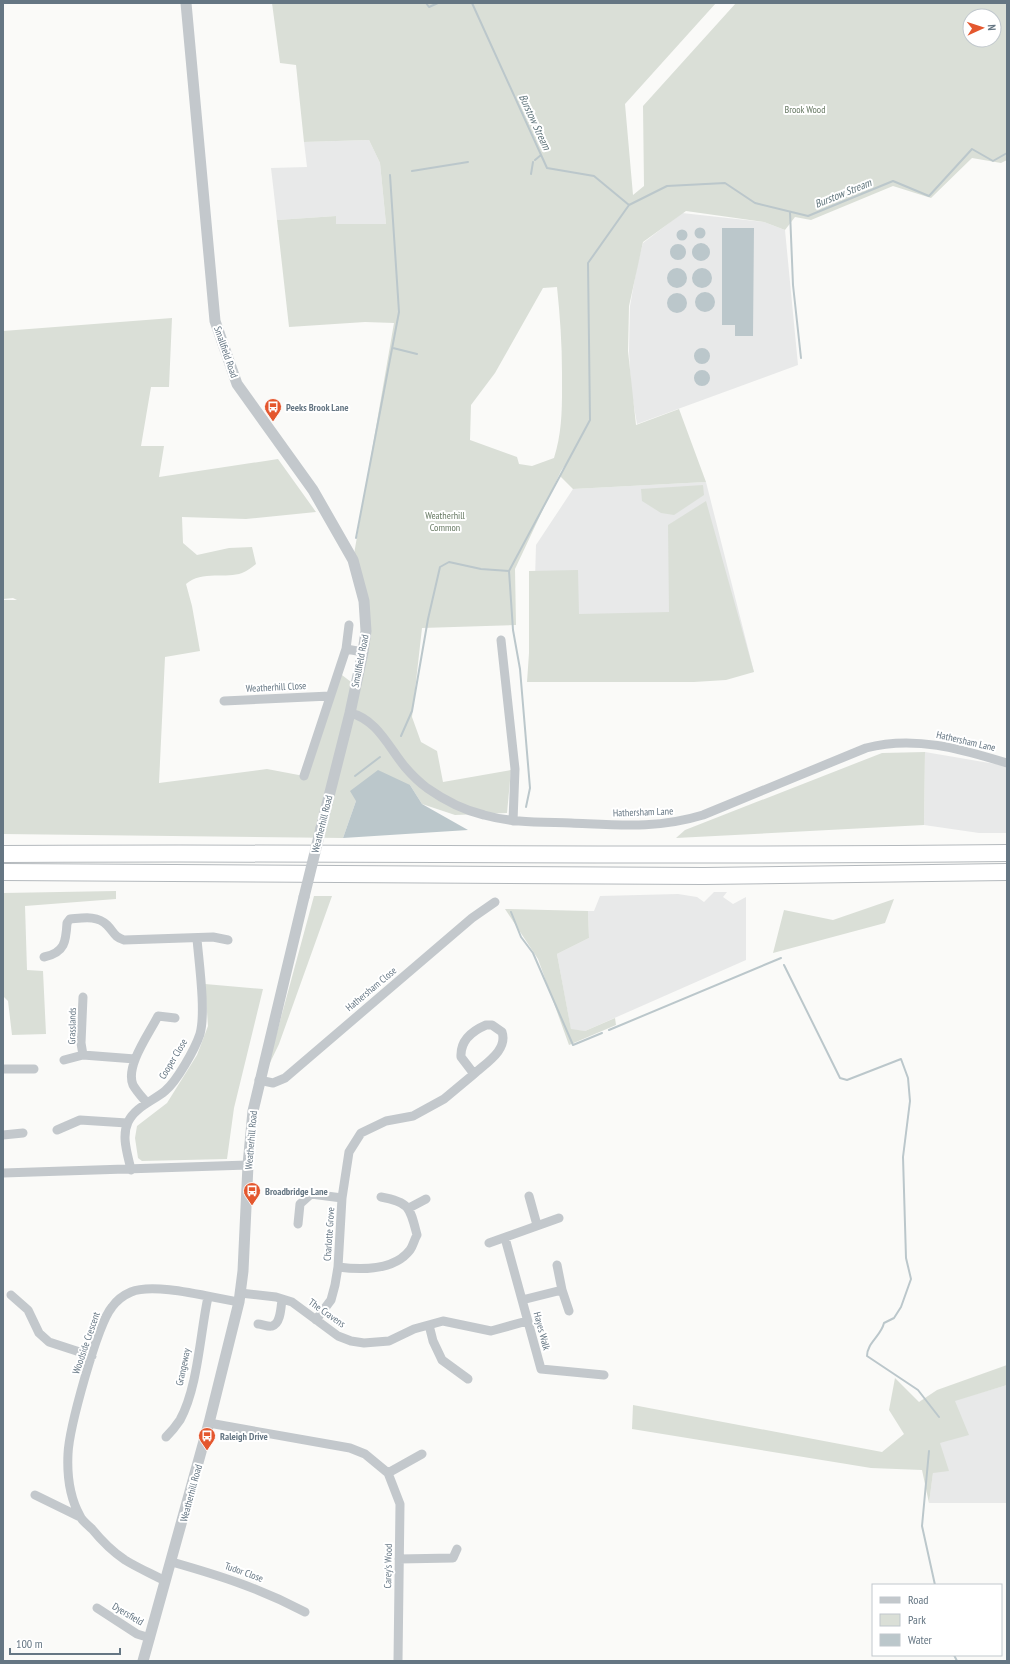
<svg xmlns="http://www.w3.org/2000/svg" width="1010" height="1664" viewBox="0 0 1010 1664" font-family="'PT Sans Narrow',sans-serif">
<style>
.built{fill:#e8e9e9}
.green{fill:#dadfd7;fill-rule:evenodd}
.water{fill:#bbc7cb}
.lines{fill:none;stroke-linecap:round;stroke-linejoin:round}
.stream{stroke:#bbc7cb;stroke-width:2}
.motorway-casing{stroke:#b4b9bd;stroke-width:18}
.minor{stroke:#c3c8cc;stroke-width:9}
.tertiary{stroke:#c3c8cc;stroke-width:11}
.motorway{stroke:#fff;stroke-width:16}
.tertiary-bridge{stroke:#c3c8cc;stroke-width:11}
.labels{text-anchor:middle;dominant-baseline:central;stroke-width:4;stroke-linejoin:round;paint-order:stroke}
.park-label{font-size:10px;fill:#687a64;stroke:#fff}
.street-label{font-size:10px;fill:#657683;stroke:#fff}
.poi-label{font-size:10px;font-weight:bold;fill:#657683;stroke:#fff;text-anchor:start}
.water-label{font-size:11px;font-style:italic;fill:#60757c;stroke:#fff}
</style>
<rect width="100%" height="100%" fill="#fafaf8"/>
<path class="built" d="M369 140 380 163 386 224H336V216L277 220 271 168 307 167 304 142Z
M682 213 764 222 785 230 798 365 637 424 631 389 629 351 630 306 637 266 643 243Z
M706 482 754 672 532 682 536 545 573 489Z
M925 752 1007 766V833H979L924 825Z
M714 892H727L723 897 733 904 746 897V960L585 1031 571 1030 557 954 589 938 588 911H594L600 896 678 894 697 897 704 902Z
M1007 1385V1503H929L942 1404Z"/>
<path class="green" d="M272 3H716L625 104 633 195 644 186 643 106 736 3H1007V160L1001 163 972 158 931 198 893 186 811 220 795 217 785 230 764 222 686 211 643 242 629 306 628 351 636 425 679 409 706 482 573 489 560 476 568 461 561 471 515 569 516 625 422 628 412 717 421 742 437 751 443 782 511 770 507 813 455 815 422 804 410 785 356 801 343 838 3 834V600H17L13 598 3 599V331L172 318 169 387H151L141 446H164L159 477 278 459 316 512 246 519 182 517 183 543 197 555 229 548 252 547 256 564C252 567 247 571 242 573 227 579 202 570 186 584L192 606 200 651 165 657 159 783 267 769 304 776 338 672 355 685 366 631 353 560 394 323 365 322 289 327 277 220 336 216V224H386L380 163 369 140 304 142 296 65 280 63ZM970 16H994V40H970ZM557 287C560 316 562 344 562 373 562 403 563 430 554 458L532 466 519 464 517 457 470 440 471 405 495 373 543 288Z
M703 485 704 495 674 515 661 513 642 501 641 489Z
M706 501 754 672 726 680 694 682H527L529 653V571L578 570 579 614 669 612 668 525Z
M925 752 924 825 676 838 685 830 882 753Z
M116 891V899L25 906 27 970 43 971 46 1034 12 1035 8 1001 3 996V893Z
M314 896H332L279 1044 267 1069Z
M894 899 885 923 773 953 784 910 833 920Z
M505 909 588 911 589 938 557 954 571 1029 585 1031 615 1018 616 1025 569 1045 538 959Z
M205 984 263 989 234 1108 227 1159 142 1161 138 1158 135 1138 137 1126 167 1103 197 1055 208 1026Z
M1007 1365V1385L955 1401 969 1435 940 1443 949 1471 933 1473 929 1503 922 1470 871 1468 632 1429 633 1405 882 1452 904 1434 889 1410 895 1378 919 1402 937 1390Z"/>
<path class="water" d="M694.5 233a5.5 5.5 0 1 1 11 0a5.5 5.5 0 1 1-11 0Z
M722 228H754L753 336H735V325H722Z
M676.5 235a5.5 5.5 0 1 1 11 0a5.5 5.5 0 1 1-11 0Z
M692 252a9 9 0 1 1 18 0a9 9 0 1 1-18 0Z
M670 252a8 8 0 1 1 16 0a8 8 0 1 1-16 0Z
M667 278a10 10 0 1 1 20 0a10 10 0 1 1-20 0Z
M692 278a10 10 0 1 1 20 0a10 10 0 1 1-20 0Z
M695 302a10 10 0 1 1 20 0a10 10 0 1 1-20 0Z
M667 303a10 10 0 1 1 20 0a10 10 0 1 1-20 0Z
M694 356a8 8 0 1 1 16 0a8 8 0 1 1-16 0Z
M694 378a8 8 0 1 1 16 0a8 8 0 1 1-16 0Z
M378 770 410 785 422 804 468 830 343 838 356 801 350 791Z"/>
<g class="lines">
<path class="stream" d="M426 3 429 7 438 3
M472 3 547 168 594 176 629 205
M535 160 541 155
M412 171 468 162
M531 174 533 162
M790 212 793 285 801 358
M393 348 417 354
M356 538 399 312 390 175
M401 736 412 711 428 619 440 567 449 562 481 569 509 571
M355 776 380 757
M526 807 530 788 520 669 513 630 509 571 590 420 588 263 629 205 667 186 725 183 755 203 808 216 893 181 929 196 972 149 993 161 1007 153
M511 912 521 937 533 953 573 1045 602 1033
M784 965 840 1078 847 1080 901 1059 908 1078 910 1101 903 1157 906 1258 911 1279 901 1307 894 1318 884 1323C881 1336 867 1343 867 1356L918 1390 939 1417
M609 1030 781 958
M929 1451 922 1526 935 1585
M954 1655 957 1661"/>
<defs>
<path id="motorway" d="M3 854C338 852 672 857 1007 853
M3 872 704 876 1007 872"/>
</defs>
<use href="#motorway" class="motorway-casing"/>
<path class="minor" d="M501 640 515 769 513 821
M346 649 363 652
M224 701 330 696
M350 713C377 719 389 748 405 767 411 774 419 782 427 788 444 800 463 810 484 815 512 823 542 822 571 823 619 825 657 829 703 815L866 748C914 735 961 749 1007 763
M304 776 346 649 349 625
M44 957C65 953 66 941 67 923L70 919C83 918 97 915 107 925 114 932 114 937 124 940L213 937 228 940
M486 1025H492L502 1032C508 1050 486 1063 474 1074L461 1057C460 1041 472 1031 486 1025Z
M83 1055 81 1043 83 997
M64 1060 83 1055 135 1059
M3 1069H34
M259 1080 273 1083 285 1078 472 918 495 902
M147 1103C142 1097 137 1092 133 1085 125 1066 149 1034 158 1016L175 1018
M57 1130 80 1120 127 1123
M3 1135 23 1133
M131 1170C128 1155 121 1137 128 1122 135 1107 153 1101 165 1091 177 1081 195 1049 200 1034 206 1012 199 963 197 939
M3 1173 248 1165
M529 1196 537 1225
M409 1208 426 1199
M298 1224 300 1204 311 1194 342 1198
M505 1238 541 1369 604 1375
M489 1243 559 1218
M557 1265 562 1290
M338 1267C361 1270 394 1271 410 1250 413 1246 414 1240 417 1235 410 1208 410 1202 381 1197
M240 1293 276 1297 292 1302 338 1336 351 1341 364 1343 389 1341 414 1329 443 1321 491 1331 527 1321
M11 1295 28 1310 39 1333 49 1342 92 1356
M522 1300 562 1290 569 1311
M316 1320 331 1300 335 1285 338 1267 342 1198 349 1152 361 1133 386 1121 413 1116 444 1099 474 1074
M258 1324C262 1324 268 1327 272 1326 281 1324 281 1306 282 1299
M429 1325 433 1341 442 1360 468 1379
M209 1423 350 1448 365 1454 388 1473 400 1504 398 1661
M166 1437C171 1432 176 1426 180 1420 198 1387 200 1334 208 1297
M388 1473 422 1454
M35 1495 80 1517
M399 1559 453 1558 457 1549
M172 1562C221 1576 259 1588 305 1612
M165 1581C152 1574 138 1568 125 1560 113 1552 101 1540 92 1529 88 1525 82 1521 80 1516 70 1498 67 1474 68 1454 69 1429 97 1325 112 1307 117 1300 124 1295 131 1292 155 1282 212 1298 239 1302
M97 1608 137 1634 150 1638"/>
<path class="tertiary" d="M186 3 215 321 237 384 313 490 353 560 364 601 366 631 363 652 350 713 321 828
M143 1661 209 1423 239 1302 243 1271 248 1165 253 1111 304 897"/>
<use href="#motorway" class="motorway"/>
<path class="tertiary-bridge" d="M304 897 321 828"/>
</g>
<defs>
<symbol id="bus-pin" viewBox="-11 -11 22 30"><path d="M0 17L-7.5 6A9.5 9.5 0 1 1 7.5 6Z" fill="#e4572e" stroke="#fff"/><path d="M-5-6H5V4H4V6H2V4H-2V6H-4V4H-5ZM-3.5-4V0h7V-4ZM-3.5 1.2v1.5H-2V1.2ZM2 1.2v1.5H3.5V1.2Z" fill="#fff"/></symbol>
</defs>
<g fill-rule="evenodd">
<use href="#bus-pin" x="263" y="397" width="20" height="27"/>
<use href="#bus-pin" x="242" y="1181" width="20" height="27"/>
<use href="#bus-pin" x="197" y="1426" width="20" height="27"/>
</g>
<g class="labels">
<g class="park-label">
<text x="805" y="109">Brook Wood</text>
<text x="445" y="515">Weatherhill<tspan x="445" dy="12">Common</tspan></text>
</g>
<g class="street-label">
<text transform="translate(226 352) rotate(71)">Smallfield Road</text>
<text transform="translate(360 661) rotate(-79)">Smallfield Road</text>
<text transform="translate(276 687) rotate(-3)">Weatherhill Close</text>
<text transform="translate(966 741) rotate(13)">Hathersham Lane</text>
<text transform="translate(643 812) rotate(-2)">Hathersham Lane</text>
<text transform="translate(322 824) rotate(-76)">Weatherhill Road</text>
<text transform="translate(371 989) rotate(-40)">Hathersham Close</text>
<text transform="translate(72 1026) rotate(-89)">Grasslands</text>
<text transform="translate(173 1059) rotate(-59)">Cooper Close</text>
<text transform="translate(251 1140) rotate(-85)">Weatherhill Road</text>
<text transform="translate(329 1234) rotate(-86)">Charlotte Grove</text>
<text transform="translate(327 1313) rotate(35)">The Cravens</text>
<text transform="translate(542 1331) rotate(75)">Hayes Walk</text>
<text transform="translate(86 1343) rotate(-71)">Woodside Crescent</text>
<text transform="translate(183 1367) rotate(-78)">Grangeway</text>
<text transform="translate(191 1493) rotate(-75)">Weatherhill Road</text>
<text transform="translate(388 1566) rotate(-89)">Carey's Wood</text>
<text transform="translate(244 1572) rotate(20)">Tudor Close</text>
<text transform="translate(128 1614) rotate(31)">Dyersfield</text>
</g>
<g class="poi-label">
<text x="286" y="407">Peeks Brook Lane</text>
<text x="265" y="1191">Broadbridge Lane</text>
<text x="220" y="1436">Raleigh Drive</text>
</g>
<g class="water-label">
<text transform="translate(535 122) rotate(65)">Burstow Stream</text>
<text transform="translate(843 193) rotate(-22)">Burstow Stream</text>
</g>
</g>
<rect width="1010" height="1664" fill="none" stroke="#657683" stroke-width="8"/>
<rect x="872" y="1584" width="130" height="72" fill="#ffffff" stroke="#c1c8cd"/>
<rect x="880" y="1597" width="20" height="6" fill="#c3c8cc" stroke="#c1c8cd"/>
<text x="908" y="1604" font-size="12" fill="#657683">Road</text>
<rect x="880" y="1614" width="20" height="12" fill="#dadfd7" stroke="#c1c8cd"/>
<text x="908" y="1624" font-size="12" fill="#657683">Park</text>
<rect x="880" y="1634" width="20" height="12" fill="#bbc7cb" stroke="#c1c8cd"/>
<text x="908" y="1644" font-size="12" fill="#657683">Water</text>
<g transform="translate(982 28) rotate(87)"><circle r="19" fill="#ffffff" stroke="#c1c8cd"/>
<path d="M0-3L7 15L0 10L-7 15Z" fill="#e4572e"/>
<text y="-6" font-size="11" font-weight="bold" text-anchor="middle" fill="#657683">N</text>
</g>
<path d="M10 1648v6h110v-6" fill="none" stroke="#657683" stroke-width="2"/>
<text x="16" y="1648" font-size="12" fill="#657683" stroke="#ffffff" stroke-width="3" paint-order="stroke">100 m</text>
</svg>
